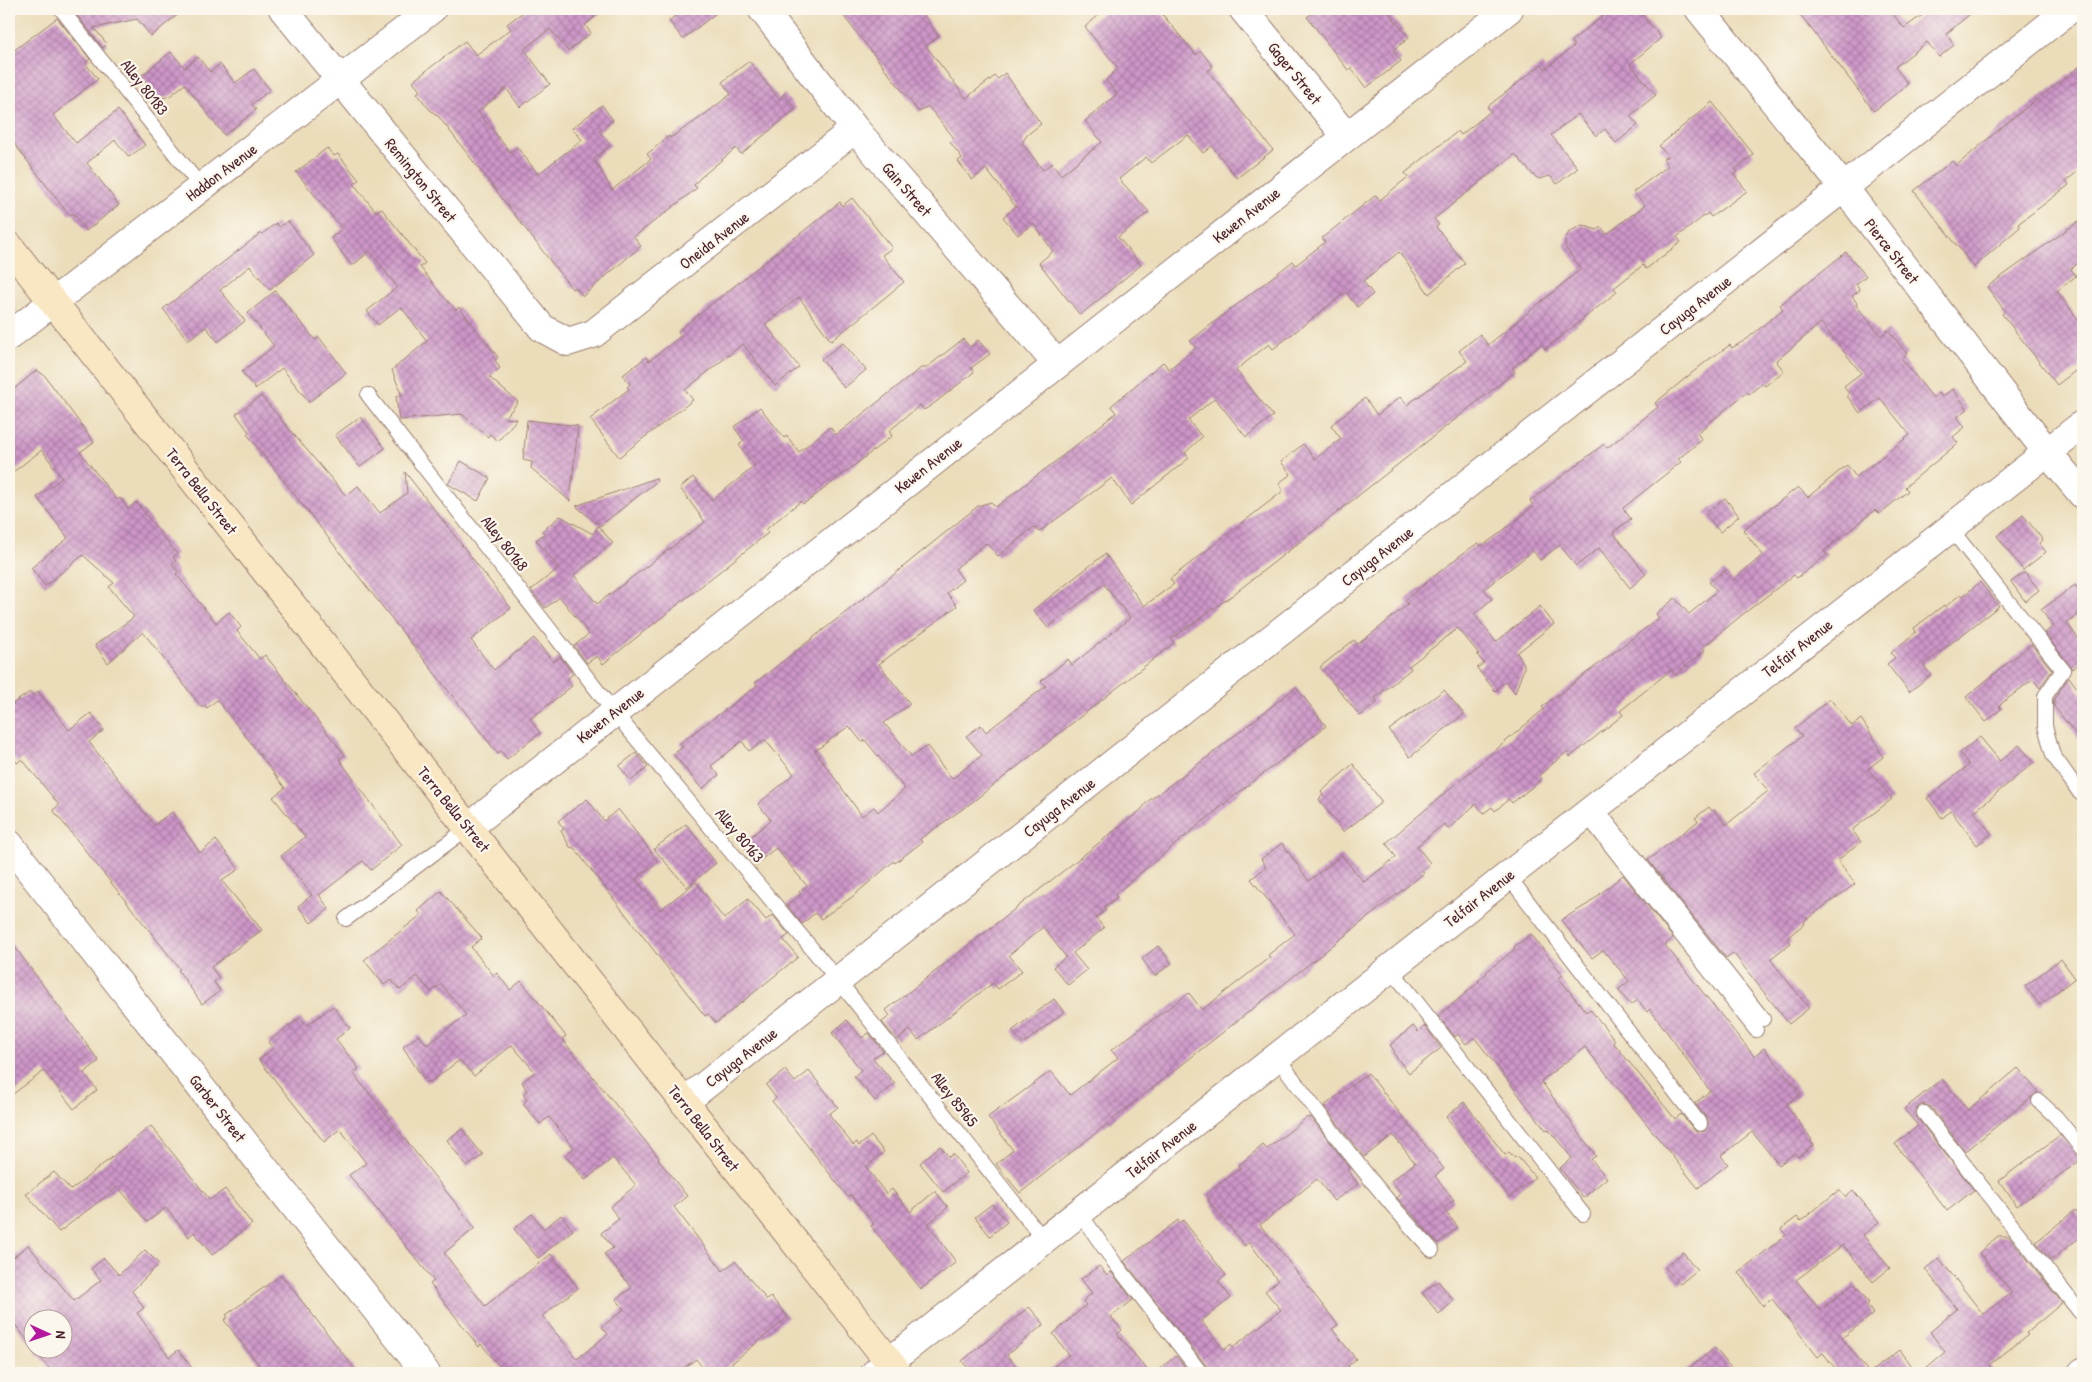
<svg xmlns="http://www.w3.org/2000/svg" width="2092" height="1382" viewBox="0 0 2092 1382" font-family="'Patrick Hand',sans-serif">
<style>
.building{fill:url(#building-cross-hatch);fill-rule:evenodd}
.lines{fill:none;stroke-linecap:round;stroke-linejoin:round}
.service-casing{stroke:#9a7e72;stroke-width:16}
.minor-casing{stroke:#9a7e72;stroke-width:30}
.tertiary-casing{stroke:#9a7e72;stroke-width:30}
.secondary-casing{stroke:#9a7e72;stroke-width:30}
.service{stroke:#fff;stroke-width:14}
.minor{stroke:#fff;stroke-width:28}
.tertiary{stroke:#fff;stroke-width:28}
.secondary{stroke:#f9e7c3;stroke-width:28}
.labels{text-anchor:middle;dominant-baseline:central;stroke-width:4.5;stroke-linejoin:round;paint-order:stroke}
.street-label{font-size:16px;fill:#4a1f2b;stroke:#fbf7ec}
</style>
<defs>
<pattern id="building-cross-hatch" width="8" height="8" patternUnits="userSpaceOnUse" patternTransform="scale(1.25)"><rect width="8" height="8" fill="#cd96c8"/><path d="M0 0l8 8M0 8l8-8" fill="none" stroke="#a87aa3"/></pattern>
</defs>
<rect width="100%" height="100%" fill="#fbf7ec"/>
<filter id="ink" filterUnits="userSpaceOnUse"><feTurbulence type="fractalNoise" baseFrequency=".02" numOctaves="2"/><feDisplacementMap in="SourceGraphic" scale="10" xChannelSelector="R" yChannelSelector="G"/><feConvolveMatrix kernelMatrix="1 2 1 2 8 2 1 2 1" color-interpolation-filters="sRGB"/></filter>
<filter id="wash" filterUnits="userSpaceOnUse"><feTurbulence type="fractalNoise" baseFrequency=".0096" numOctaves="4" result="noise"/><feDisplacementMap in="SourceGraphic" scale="20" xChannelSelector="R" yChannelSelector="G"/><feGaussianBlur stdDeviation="1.12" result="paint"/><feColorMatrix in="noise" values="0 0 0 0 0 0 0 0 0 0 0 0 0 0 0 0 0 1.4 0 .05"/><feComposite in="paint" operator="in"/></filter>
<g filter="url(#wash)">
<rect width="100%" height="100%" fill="#ebddba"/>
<g id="blocks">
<path class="building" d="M72 9H185L151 36 137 19 94 28 107 44 103 48Z
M527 9H605L585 25 591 33 568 51 550 29 524 49 550 84 520 107 506 88 478 112 510 152 517 147 538 174 582 140 572 128 602 105 613 120 599 131 611 145 594 159 612 190 651 159 647 154 669 136 670 138 700 118 731 94 722 82 749 61 779 99 784 94 796 109 741 154 736 148 700 178 694 185 697 188 634 237 641 246 583 296 575 287 572 289 439 117 429 109 417 93 420 91 413 81 465 41 476 55 511 29 507 24Z
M670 9H721L683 39 669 21 675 16Z
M838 9H919L939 36 926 46 966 98 995 76 998 79 1005 73 1041 124 1027 135 1022 143 1043 170 1052 163 1061 175 1102 142 1085 121 1117 94 1106 80 1118 68 1085 27 1106 9H1158L1196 55 1201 51 1213 67 1208 71 1273 150 1237 178 1212 146 1203 153 1188 135 1151 163 1146 157 1119 179 1149 212 1118 237 1141 265 1080 315 1039 263 1053 251 1033 223 1018 235 1003 217 1016 207 986 169 972 180 958 161 962 158 950 142 954 138 928 106 919 112Z
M1318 9H1386L1409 38 1393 50 1401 61 1366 88 1351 68 1348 70 1307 17Z
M1612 9H1638L1661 38 1630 64 1656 95 1630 116 1638 125 1616 143 1605 129 1596 136 1578 114 1551 135 1578 168 1557 184 1550 176 1539 179 1533 175 1515 154 1434 219 1439 225 1436 227 1465 263 1429 294 1399 252 1363 281 1373 294 1357 307 1346 292 1273 349 1269 344 1236 370 1273 416 1246 437 1215 398 1188 420 1202 437 1185 453 1189 458 1131 505 1112 478 1039 532 1034 527 998 556 986 543 955 569 963 580 947 593 957 606 879 664 910 704 884 723 912 757 927 746 952 779 982 755 966 736 981 725 986 732 1046 686 1041 681 1068 659 1072 665 1130 618 1104 584 1048 628 1033 610 1105 554 1144 606 1174 584 1170 579 1283 491 1279 483 1291 474 1281 462 1303 444 1315 459 1341 439 1331 425 1365 398 1377 415 1400 397 1407 405 1467 361 1459 351 1480 334 1488 345 1581 269 1565 247V240L1569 232 1582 225 1597 230 1601 227 1607 234 1645 205 1633 192 1668 166 1663 159 1668 156 1659 146 1712 102 1754 155 1735 169 1737 172 1734 175 1747 191 1711 217 1708 213 1677 237 1681 242 1646 269 1643 265 1614 288 1617 292 1545 349 1541 344 1512 368 1515 372 1230 597 1171 639 1174 643 971 803 920 839 922 842 895 863 894 861 852 897 821 919 815 913 802 924 787 905 801 894 799 892 807 886 776 848 757 863 742 844 771 820 758 804 794 774 765 740 749 751 742 741 711 766 719 775 702 789 673 754 683 747 680 743 757 686 755 683 882 584 978 506 991 502 996 507 1065 454 1116 413 1111 406 1151 372 1163 362 1169 369 1196 348 1190 341 1293 261 1296 265 1325 242 1322 238 1376 195 1380 200 1408 177 1405 173 1458 131 1461 135 1491 111 1487 107 1542 64 1545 69 1574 46 1571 41ZM849 726 862 742 865 740 905 789 878 812 874 807 862 816 815 751Z
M1796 9H1889L1904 28 1931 9H1976L1946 34 1954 45 1939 57 1927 42 1895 67 1908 84 1874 111Z
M57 18 90 59 85 63 98 79 53 115 76 143 118 110 145 145 129 157 115 140 87 163 119 205 86 231 73 213 69 215 9 137V54Z
M171 52 185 68 198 57 210 72 220 64 235 83 254 69 270 90 252 104 256 110 224 135 185 84 170 96 160 99 141 76Z
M2083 64V167L2066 181 2069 185 2018 224 2020 227 1974 267 1914 191 1952 161 1956 166 2009 121Z
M327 148 334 156 338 154 359 180 354 184 376 212 381 208 425 263 420 267 442 295 456 310 459 307 498 357 495 360 500 368 489 377 518 402 505 418 517 419 498 441 490 434 488 437 462 414 399 420 396 396H402L392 370 427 341 401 307 378 325 367 311 397 287 370 251 352 266 331 238 342 229 296 172Z
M852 198 892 248 882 255 904 282 831 341 799 297 765 324 799 367 775 386 743 344 685 390 693 400 619 457 590 419 629 389 627 387 630 384 623 375 646 357 649 361 681 336 678 331 742 280 840 202 842 206Z
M2083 218V259L2071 269 2076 276 2057 291 2083 326V365L2057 385 2002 314 2005 311 1987 287Z
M288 221 314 255 270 290 250 266 220 290 245 321 218 342 206 327 188 340 163 309 261 233 262 234 276 223 279 227Z
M1846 252 1866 276 1856 284 1860 290 1852 296 1857 303 1856 305 1881 336 1888 330 1907 354 1902 359 1933 398 1939 393 1942 397 1952 389 1968 409 1957 417 1965 427 1953 437 1958 443 1905 487 1908 491 1879 514 1875 510 1824 551 1827 555 1797 578 1794 575 1742 615 1703 647 1705 651 1675 675 1671 670 1620 711 1623 715 1570 757 1567 752 1539 775 1542 779 1512 803 1509 799 1495 811 1492 807 1484 813 1476 804 1448 829 1444 824 1417 846 1430 863 1422 870 1424 873 1020 1193 996 1164 1013 1150 988 1117 1051 1071 1070 1095 1118 1058 1111 1050 1189 993 1202 1010 1270 957 1268 955 1295 934 1251 879 1266 867 1261 859 1282 843 1309 881 1341 855 1364 882 1396 857 1386 843 1544 709 1542 707 1659 618 1656 614 1675 598 1689 614 1717 591 1709 582 1724 571 1732 581 1763 555 1743 530 1798 487 1808 497 1847 465 1856 477 1910 435 1880 398 1860 413 1847 396 1849 394 1844 386 1861 373 1821 323 1776 361 1784 371 1765 386 1763 383 1749 394 1747 392 1697 433 1702 440 1678 459 1681 462 1623 508 1631 519 1613 532 1646 574 1630 588 1599 548 1576 566 1560 545 1540 560 1533 551 1484 589 1492 599 1474 614 1496 642 1540 606 1554 624 1517 653 1524 664V668L1515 693 1506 681 1495 691 1477 668 1484 663 1477 655 1479 654 1458 628 1409 666 1411 669 1375 698 1378 702 1360 716 1320 667 1354 640 1358 644 1379 628 1408 604 1405 600 1458 557 1478 543 1482 546 1496 536 1534 506 1530 501 1604 444 1607 448 1658 407 1655 403 1708 360 1730 345 1732 348 1747 339 1783 309 1780 305Z
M275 291 315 340 319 337 346 373 309 402 282 368 255 389 242 372 274 346 248 313Z
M963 339 970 347 978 340 990 354 971 368 974 372 932 405 924 410 920 405 889 431 892 436 811 499 803 504 801 501 765 530 768 533 603 664 597 656 587 663 574 646 589 634 560 597 545 608 531 590 559 568 536 540 545 533 542 531 560 516 593 534 598 526 613 543 574 575 597 604 705 522 680 488 693 477 712 500 755 466 739 445 744 441 734 427 760 407 784 438 787 436 799 452 830 427 836 435 921 368H926Z
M843 343 866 370 844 388 821 359Z
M37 370 45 376 94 442 80 452 117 500 120 498 128 509 136 502 177 554 173 557 176 561 172 564 178 572 176 574 216 623 229 612 241 627 237 631 260 659 265 655 345 755 339 759 402 845 371 870 363 861 319 895 329 909 311 923 298 906 312 895 281 856 305 837 273 797 285 788 251 743 217 700 207 708 205 705 202 708 143 632 108 663 95 645 134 617 109 587 114 583 83 555 45 586 31 568 68 538 37 497 62 478 42 450 9 475V393Z
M261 396 346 496 358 486 380 513 407 493 405 472 511 608 471 640 494 670 534 638 553 662 560 657 573 674 567 679 572 686 530 719 540 733 507 759 501 751 498 754 247 434 249 432 236 414Z
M360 417 385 448 360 467 335 435Z
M527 420 578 426 570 501 531 468 532 462 523 460Z
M461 461 490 478 478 501 448 484Z
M656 478 657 481 600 526 576 506Z
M1725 498 1739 516 1720 532 1705 513Z
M2023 515 2043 540 2039 543 2046 552 2023 570 1997 536Z
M2025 572 2039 590 2025 601 2011 582Z
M1980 582 1999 606 1923 665 1931 675 1909 692 1887 664 1895 658 1891 653 1916 632 1914 628 1944 605 1945 607 1961 594 1963 596Z
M2075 585 2083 596V611L2067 623 2083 645V660L2072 669 2045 633 2053 626 2041 610Z
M2031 644 2052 670 2040 688 2033 679 2006 700 1999 706 2001 709 1986 722 1966 697Z
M2069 677 2083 696V744L2054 706V699Z
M1296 687 1326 726 1234 796 1115 894 1117 897 1104 907 1106 910 1096 918 1104 928 1073 953 1087 970 1068 985 1053 967 1066 957 1043 927 1009 955 1022 971 998 989 993 983 918 1040 910 1030 897 1040 882 1022 890 1016 886 1010 1141 810 1147 802 1209 756Z
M1444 690 1464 714 1410 757 1389 730Z
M38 691 69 730 91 713 104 730 89 742 154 825 172 812 200 853 216 840 239 869 222 881 262 930 211 967 219 978 214 982 220 991 202 1004 178 970 180 969 53 810 59 805 22 759 17 763 9 752V706L30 692 33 696Z
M1830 699 1852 726 1861 719 1873 737 1883 757 1868 769 1892 799 1852 830 1861 842 1838 860 1855 884 1804 921 1805 923 1787 938 1791 943 1770 959 1809 1008 1789 1024 1733 953 1726 958 1648 860 1698 821 1695 818 1709 807 1712 811 1714 810 1726 825 1768 791 1754 773 1802 736 1795 728Z
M1980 737 2000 761 2019 745 2034 762 1974 812 1992 834 1977 845 1951 811 1942 818 1927 798 1969 765 1960 753Z
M636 753 648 767 631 781 619 766Z
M1353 764 1382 802 1343 832 1319 799 1323 795 1321 792Z
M587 799 604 821 618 809 658 861 636 879 660 910 696 882 724 919 748 899 766 920 773 915 789 935 783 939 798 957 716 1023 708 1014 705 1016 574 848 570 847 561 831 564 829 558 821Z
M686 824 716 863 687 887 654 849Z
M1623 875 1673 938 1665 945 1754 1056 1764 1048 1801 1093 1786 1105 1812 1140 1810 1141 1814 1145 1798 1157 1795 1153 1779 1165 1752 1132 1721 1156 1728 1164 1698 1188 1585 1047 1541 1081 1596 1156 1591 1159 1607 1178 1583 1198 1560 1168 1572 1158 1548 1129 1546 1130 1474 1037 1466 1044 1458 1034 1455 1037 1438 1016 1479 982 1478 981 1487 973 1486 972 1515 949 1514 947 1531 934 1563 975 1559 978 1586 1012 1590 1009 1615 1040 1613 1042 1675 1119 1681 1114 1696 1132 1705 1131 1709 1122 1695 1103 1710 1091 1650 1009 1647 1012 1638 1000 1631 1005 1618 990 1629 981 1603 950 1592 958 1561 920 1588 904Z
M441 891 482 938 471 947 494 976 497 973 510 990 521 981 566 1036 562 1039 659 1158 658 1159 687 1196 674 1207 723 1271 735 1261 767 1300 771 1297 788 1317 720 1373H707L696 1359 677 1373H505L481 1344 479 1347 430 1284 434 1281 349 1175 366 1163 340 1129 324 1142 259 1060 273 1048 268 1042 290 1025 300 1018 306 1026 333 1006 350 1028 336 1039 359 1069 353 1073 475 1228 444 1253 485 1306 551 1254 578 1288 542 1316 577 1359 608 1334 602 1327 624 1309 616 1299 632 1288 604 1254 613 1248 601 1233 619 1219 610 1207 636 1185 613 1158 585 1180 565 1155 574 1148 549 1117 540 1124 523 1104 527 1100 523 1094 527 1091 522 1082 535 1072 512 1045 474 1076 460 1060 430 1082 428 1081 426 1083 403 1047 419 1035 427 1045 466 1015 441 984 431 992 417 976 400 990 391 980 384 985 364 960 421 915 418 911Z
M9 939 99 1061 84 1073 97 1090 74 1109 44 1071 9 1097Z
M1158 946 1172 963 1155 976 1142 959Z
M2061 959 2075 978 2040 1005 2025 986Z
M1054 999 1064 1012 1023 1044 1012 1031Z
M847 1020 862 1038 869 1033 883 1051 873 1058 895 1084 875 1101 854 1076 861 1070 832 1033Z
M1413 1026 1418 1032 1425 1026 1441 1048 1409 1073 1393 1053 1395 1052 1390 1045Z
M2018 1068 2038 1092 1965 1152 1931 1107 1922 1104 1916 1109 1917 1118 1974 1190 1947 1211 1895 1144 1918 1126 1904 1109 1942 1079 1968 1110Z
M785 1070 795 1082 809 1071 838 1107 829 1114 853 1145 857 1142 859 1146 871 1136 884 1152 866 1167 886 1194 892 1189 910 1212 935 1191 948 1207 928 1224 956 1262 921 1289 871 1226 874 1224 851 1195 848 1197 772 1101 776 1098 766 1085Z
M1368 1073 1444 1169 1435 1176 1454 1200 1443 1209 1458 1227 1438 1243 1397 1198 1401 1194 1391 1181 1415 1163 1393 1135 1364 1157 1324 1106Z
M1464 1102 1505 1155 1509 1152 1515 1158 1517 1156 1535 1177 1510 1198 1446 1117Z
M1311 1117 1350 1168 1347 1170 1358 1184 1334 1201 1317 1179 1260 1225 1338 1325 1332 1329 1356 1359 1348 1366 1354 1373H1210L1208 1368 1124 1261 1178 1220 1180 1223 1183 1220 1226 1275 1218 1281 1231 1298 1201 1321 1224 1350 1231 1344 1233 1347 1281 1310 1265 1291 1278 1281 1249 1242 1245 1246 1209 1201 1210 1200 1206 1194 1241 1168 1239 1165 1263 1145 1267 1149 1306 1118Z
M151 1126 210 1200 225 1189 252 1224 212 1255 194 1232 189 1237 166 1208 147 1222 118 1187 59 1232 26 1194 54 1172 71 1190Z
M462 1129 483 1155 467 1167 447 1140Z
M2060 1135 2082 1159 2017 1206 1999 1181Z
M940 1146 949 1157 953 1154 967 1173 943 1192 920 1163Z
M1839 1190 1845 1197 1853 1190 1879 1222 1863 1235 1890 1268 1873 1282 1843 1245 1796 1280 1820 1310 1854 1283 1869 1303 1867 1305 1873 1314 1842 1338 1869 1373 1900 1350 1917 1373H1839L1823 1353 1818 1357 1772 1299 1763 1306 1739 1272 1786 1235 1781 1229 1797 1217 1801 1221Z
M992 1204 1007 1222 990 1236 975 1217Z
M2075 1210 2083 1221V1235L2051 1260 2036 1242Z
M532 1214 544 1229 561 1215 573 1230 538 1258 514 1229Z
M1998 1236H2009L2062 1303 2026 1333 2028 1335 1989 1365 1995 1373H1920L1945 1352 1930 1332 1957 1309 1925 1269 1939 1258 1983 1314 2012 1293 1979 1253Z
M28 1245 74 1301 101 1280 91 1269 104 1258 119 1275 145 1250 159 1264 132 1291 144 1308 137 1313 169 1357 178 1350 196 1373H53L34 1350H62V1320H32V1346L9 1317V1261Z
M1683 1252 1697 1270 1680 1284 1665 1267Z
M1099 1266 1107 1275 1111 1272 1133 1300 1111 1317 1122 1330 1117 1334 1150 1373H1045L1069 1355 1053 1334 1086 1305 1083 1301 1092 1293 1081 1279Z
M281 1275 294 1291 358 1373H265L224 1320 228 1317 226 1315Z
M1438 1281 1454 1301 1439 1314 1422 1293Z
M1029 1307 1044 1324 1007 1355 1022 1373H972L962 1361Z
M1715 1348 1735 1373H1683Z
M1176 1356 1190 1373H1154Z"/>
</g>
</g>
<g filter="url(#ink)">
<use href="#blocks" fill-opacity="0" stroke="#9a7e72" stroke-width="1"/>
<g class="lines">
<defs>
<path id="service" d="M61 9 201 187
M368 395 614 712 838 980 1044 1240
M1950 528 2063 670 2045 696V726L2053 755 2080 793
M1595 807 1763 1019
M1586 814 1756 1030
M1508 876 1700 1124
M346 919 469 827
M1390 968 1583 1214
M1277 1057C1326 1124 1375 1189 1432 1250
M2039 1101 2056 1117 2083 1150
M1924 1113 2083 1316
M1079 1212 1114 1262 1201 1373"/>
<path id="minor" d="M283 9 542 328 568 342 593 334 855 129
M762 9 855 129 1057 364
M1243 9 1346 136
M9 336 432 9
M469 827 1509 9
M9 844 426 1373
M684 1102 2070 9
M875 1373 2083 424
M2082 1373 2083 1372"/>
<path id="tertiary" d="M1699 9 1844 188 2047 452 2083 495"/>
<path id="secondary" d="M9 246 898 1373"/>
</defs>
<use href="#service" class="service-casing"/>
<use href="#minor" class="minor-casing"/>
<use href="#tertiary" class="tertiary-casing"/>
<use href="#secondary" class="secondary-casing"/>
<use href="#service" class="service"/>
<use href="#minor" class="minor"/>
<use href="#tertiary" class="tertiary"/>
<use href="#secondary" class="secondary"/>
</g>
</g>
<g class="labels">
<g class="street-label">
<text transform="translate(1295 73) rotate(51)">Gager Street</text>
<text transform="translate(145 87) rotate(52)">Alley 80183</text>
<text transform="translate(221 172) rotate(-37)">Haddon Avenue</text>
<text transform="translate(421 180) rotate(51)">Remington Street</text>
<text transform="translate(907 189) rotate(49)">Gain Street</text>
<text transform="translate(1246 215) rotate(-38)">Kewen Avenue</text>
<text transform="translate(714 240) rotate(-38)">Oneida Avenue</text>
<text transform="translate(1892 251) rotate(52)">Pierce Street</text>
<text transform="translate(1695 305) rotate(-38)">Cayuga Avenue</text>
<text transform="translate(928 465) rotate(-38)">Kewen Avenue</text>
<text transform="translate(202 491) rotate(52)">Terra Bella Street</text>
<text transform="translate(505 543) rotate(52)">Alley 80168</text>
<text transform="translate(1377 556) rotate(-38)">Cayuga Avenue</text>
<text transform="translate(1797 648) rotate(-38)">Telfair Avenue</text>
<text transform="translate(610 715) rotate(-38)">Kewen Avenue</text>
<text transform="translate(1059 807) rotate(-38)">Cayuga Avenue</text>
<text transform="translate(454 809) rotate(51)">Terra Bella Street</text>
<text transform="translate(740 835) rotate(50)">Alley 80163</text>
<text transform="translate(1479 898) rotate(-38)">Telfair Avenue</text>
<text transform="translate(741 1057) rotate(-38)">Cayuga Avenue</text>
<text transform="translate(955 1099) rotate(52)">Alley 85965</text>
<text transform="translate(218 1108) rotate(52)">Garber Street</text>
<text transform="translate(704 1128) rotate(52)">Terra Bella Street</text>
<text transform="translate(1161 1149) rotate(-38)">Telfair Avenue</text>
</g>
</g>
<rect width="2092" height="1382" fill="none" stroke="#fbf7ec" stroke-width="30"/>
<g transform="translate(48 1334) rotate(93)"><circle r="24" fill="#fbf7ec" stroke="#b4a19f"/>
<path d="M0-4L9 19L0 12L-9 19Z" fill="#b5179e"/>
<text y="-8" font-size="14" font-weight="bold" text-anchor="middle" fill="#4a1f2b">N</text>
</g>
</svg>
